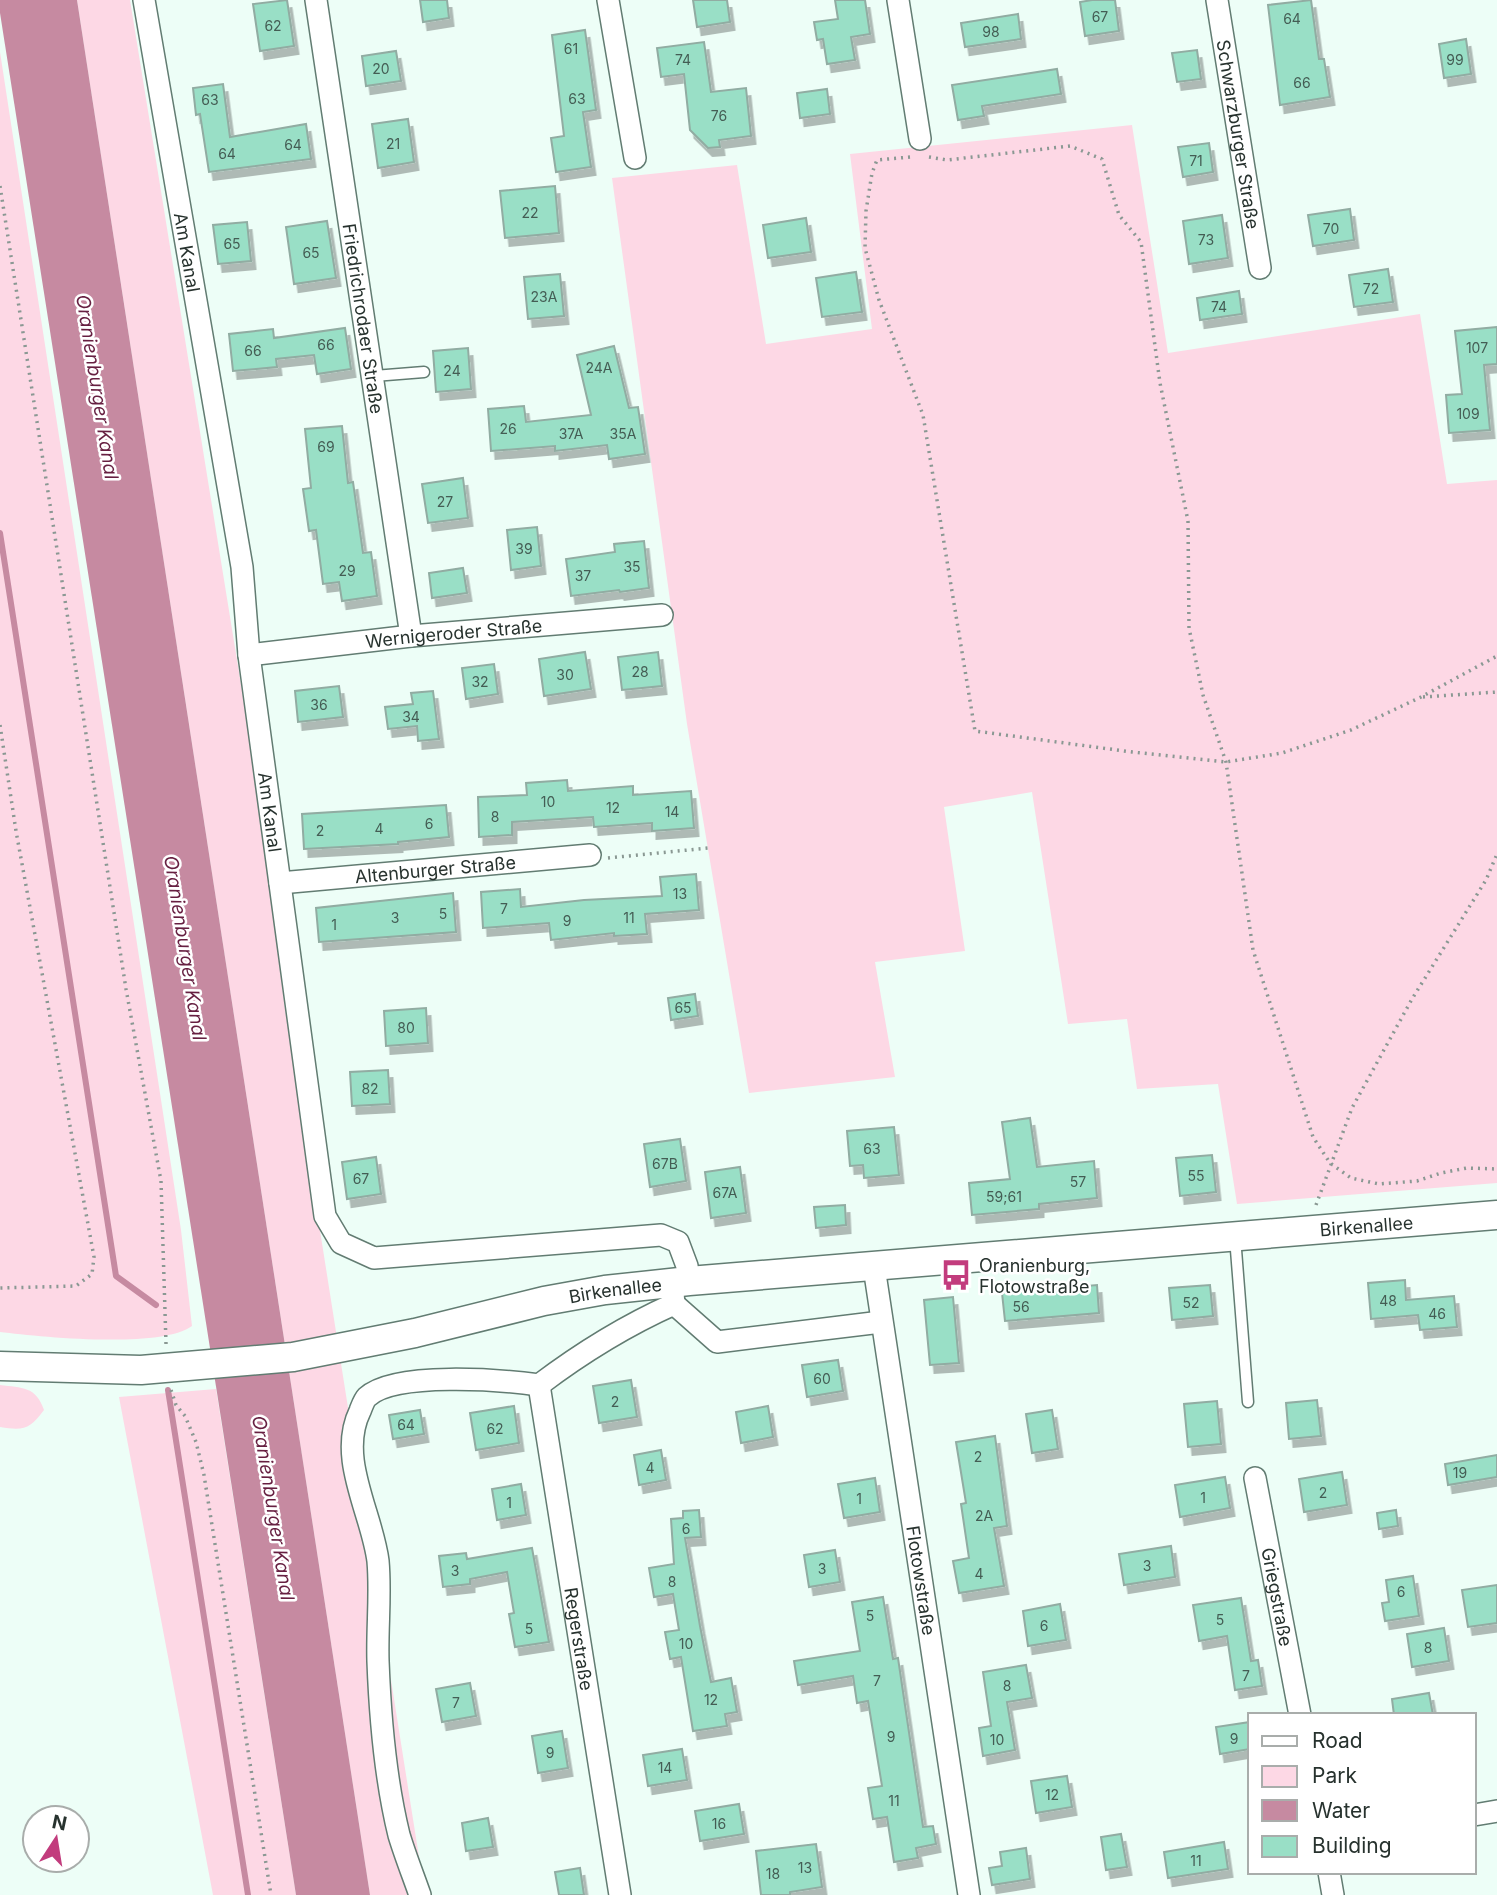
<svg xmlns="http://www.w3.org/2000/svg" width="1497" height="1895" viewBox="0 0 1497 1895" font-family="Inter,sans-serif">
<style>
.green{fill:#fdd8e5}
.water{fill:#c68aa1}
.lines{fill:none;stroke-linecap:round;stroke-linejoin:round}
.stream{stroke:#c68aa1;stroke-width:6}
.building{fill:#99dfc6;stroke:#91aca2;stroke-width:2;filter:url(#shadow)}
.service-casing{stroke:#627c72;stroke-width:13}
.minor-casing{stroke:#627c72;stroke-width:24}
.tertiary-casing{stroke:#627c72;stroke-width:31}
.path{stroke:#8a9893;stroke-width:3.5;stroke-dasharray:2 5;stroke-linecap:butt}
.service{stroke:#fff;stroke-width:10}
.minor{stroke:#fff;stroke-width:21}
.tertiary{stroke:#fff;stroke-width:28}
.labels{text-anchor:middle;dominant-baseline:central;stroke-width:5;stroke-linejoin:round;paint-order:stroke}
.number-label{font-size:14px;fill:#445d54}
.street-label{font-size:18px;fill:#27322e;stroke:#fff}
.poi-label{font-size:18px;fill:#27322e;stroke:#fff;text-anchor:start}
.water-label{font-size:19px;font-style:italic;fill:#661f41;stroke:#fff}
</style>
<defs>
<filter id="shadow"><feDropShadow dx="4.5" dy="8" stdDeviation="0" flood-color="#0004"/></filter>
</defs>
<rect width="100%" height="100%" fill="#edfef7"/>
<path class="green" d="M77 0H130L255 771 285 1009 425 1895H370Z
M0 52 181 1230 192 1326C162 1349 40 1337 0 1332Z
M1132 125 1168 353 1420 314 1447 484 1497 480V1183L1237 1204 1218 1084 1137 1089 1127 1019 1068 1024 1032 792 944 807 965 951 875 962 895 1077 749 1093 687 724 612 178 737 165 766 344 872 329 850 154Z
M0 1385C22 1388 36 1386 44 1410 30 1429 24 1431 0 1427Z
M216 1389 296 1895H213L119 1397Z"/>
<path class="water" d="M0 0H77L370 1895H296L0 13Z"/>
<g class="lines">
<path class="stream" d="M0 533 116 1276 156 1305
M168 1390 248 1895"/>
</g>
<path class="building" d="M287 0 294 46 260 51 253 4Z
M420 0H447L449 18 423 22Z
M693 0H727L730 22 697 27Z
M835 0H865L870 34 851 37 855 60 827 64 823 39 817 40 814 22 838 19Z
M1092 0H1115L1119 31 1085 36 1080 2Z
M1311 0 1319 59H1324L1330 97 1280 105 1268 5Z
M1018 14 1021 39 965 47 961 23Z
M585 30 596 110 583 112 591 167 556 172 551 138 564 136 552 35Z
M1466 39 1471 74 1444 78 1439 44Z
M704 42 711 92 746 88 751 136 719 140 720 147 708 148 690 130 684 74 661 77 657 48Z
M1197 50 1201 79 1177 82 1172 53Z
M396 51 401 81 366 86 362 56Z
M1057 69 1061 94 982 106 984 116 958 120 952 85Z
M223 84 230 137 306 124 311 159 209 172 200 114 196 115 193 88Z
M827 89 830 114 800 118 797 93Z
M408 119 414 162 378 168 372 124Z
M1209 143 1213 172 1183 177 1178 147Z
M555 186 559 233 505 238 500 191Z
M1350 209 1354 240 1313 246 1308 215Z
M1222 215 1228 258 1189 264 1183 221Z
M806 218 811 252 768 258 763 225Z
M327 221 336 278 294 284 286 227Z
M247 222 251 261 218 264 213 225Z
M1388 269 1393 302 1354 307 1349 275Z
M856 272 862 312 822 317 816 278Z
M560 274 564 316 528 319 524 277Z
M1239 291 1242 314 1200 320 1197 298Z
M1497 327V364L1484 365 1490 430 1449 433 1446 395 1462 394 1455 331Z
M345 328 351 369 317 374 314 355 276 359 277 367 233 371 229 334 273 329 274 338Z
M614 346 629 408 638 407 645 454 609 459 607 445 555 451V446L491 451 488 409 524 406 526 422 591 415 577 355Z
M468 348 471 389 436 392 433 351Z
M342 426 348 483 353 482 363 553 371 552 377 596 342 601 339 582 323 584 316 530 309 531 303 489 311 488 305 429Z
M463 478 468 518 428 523 422 484Z
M537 527 541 566 511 570 507 530Z
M644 541 649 588 620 592 619 590 571 596 566 559 615 552 614 544Z
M463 568 467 593 432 598 429 573Z
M585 652 591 689 544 696 539 659Z
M658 652 662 686 622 690 618 657Z
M494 664 498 694 466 699 462 668Z
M339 686 343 717 298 722 295 691Z
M433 691 439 739 418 741 417 726 388 729 385 707 413 704 411 693Z
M567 780 568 791 633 786V795L691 791 694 828 652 831V823L594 827 593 817 512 822V835L479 837 478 797 527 795 526 783Z
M446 805 449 837 398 842V844L304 849 302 814Z
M696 874 699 910 645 914 647 934 614 936V933L551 940 549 923 483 928 481 892 520 889 521 907 584 900 662 896 660 877Z
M453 893 456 932 319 942 316 908Z
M695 994 698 1016 671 1020 668 998Z
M426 1008 428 1043 386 1046 384 1011Z
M388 1070 390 1104 352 1106 350 1072Z
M1030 1118 1037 1167 1094 1161 1097 1198 1039 1204V1209L972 1215 969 1183 1010 1179 1002 1122Z
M894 1127 899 1175 864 1178 863 1165 850 1166 847 1131Z
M680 1139 686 1181 650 1187 644 1144Z
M1212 1155 1216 1192 1180 1196 1176 1158Z
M376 1157 381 1194 347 1199 342 1162Z
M740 1167 746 1213 711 1218 705 1172Z
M845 1205 846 1225 816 1228 814 1207Z
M1405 1280 1406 1300 1454 1296 1457 1327 1420 1330 1418 1315 1371 1319 1368 1283Z
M1097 1285 1099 1313 1005 1321 1002 1293Z
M1210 1285 1213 1316 1172 1320 1169 1288Z
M953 1297 959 1363 930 1365 924 1300Z
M838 1360 843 1391 807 1397 802 1365Z
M631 1380 637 1417 599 1423 593 1386Z
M1317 1400 1321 1436 1289 1439 1286 1403Z
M1217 1401 1221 1444 1188 1447 1184 1404Z
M514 1406 519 1443 476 1450 470 1413Z
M768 1406 773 1437 741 1443 736 1412Z
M420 1410 424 1434 393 1439 389 1415Z
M1052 1410 1058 1449 1032 1453 1026 1414Z
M995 1436 1007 1526 994 1528 1004 1586 959 1593 953 1561 969 1558 961 1504 966 1503 956 1442Z
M661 1450 666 1480 639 1485 634 1455Z
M1497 1455V1477L1448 1485 1445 1464Z
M1342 1472 1347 1505 1304 1512 1299 1479Z
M1225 1477 1230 1508 1180 1517 1175 1485Z
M875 1478 880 1512 844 1518 838 1484Z
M521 1484 526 1515 497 1520 492 1489Z
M699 1510 701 1537 685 1538 700 1626 711 1682 731 1678 737 1712 725 1714 727 1726 693 1731 681 1657 670 1659 665 1632 679 1630 673 1594 654 1597 649 1568 674 1564 671 1519 683 1518V1511Z
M1396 1510 1398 1526 1379 1529 1377 1513Z
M1171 1546 1175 1577 1124 1585 1119 1554Z
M532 1548 549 1642 515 1647 509 1614 514 1613 507 1572 470 1579V1584L443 1587 439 1556 466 1553 467 1559Z
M835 1550 840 1582 809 1587 804 1555Z
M1413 1576 1419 1616 1385 1621 1382 1603 1389 1602 1386 1580Z
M1497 1585V1623L1468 1627 1462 1590Z
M883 1597 893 1659 898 1658 923 1827 933 1826 936 1844 916 1848 918 1858 894 1862 887 1817 873 1819 868 1788 882 1786 868 1701 857 1703 853 1676 798 1685 794 1661 860 1651 852 1602Z
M1241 1598 1251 1661 1258 1660 1262 1686 1235 1690 1227 1636 1199 1641 1193 1605Z
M1060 1604 1066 1640 1028 1646 1023 1611Z
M1444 1628 1449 1661 1412 1667 1407 1634Z
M1026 1665 1032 1698 1007 1702 1015 1750 983 1756 979 1728 991 1726 983 1672Z
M470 1683 476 1716 442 1722 436 1689Z
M1429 1693 1433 1715H1394L1392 1699Z
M1250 1722V1749L1220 1754 1216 1727Z
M562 1731 568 1768 538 1773 532 1736Z
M682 1749 687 1780 648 1786 643 1755Z
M1067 1776 1072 1807 1036 1813 1031 1781Z
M739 1804 744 1834 700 1841 695 1811Z
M488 1818 493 1847 466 1851 462 1823Z
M1121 1834 1127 1867 1106 1870 1101 1837Z
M1224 1842 1228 1869 1168 1878 1164 1852Z
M816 1844 822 1887 790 1892V1895H761L756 1851Z
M1026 1848 1030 1879 992 1885 989 1868 1002 1866 1000 1852Z
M580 1868 584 1895H559L555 1872Z"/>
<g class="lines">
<defs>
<path id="service" d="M374 376 424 372
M1235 1237 1248 1402"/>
<g id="minor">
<path id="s1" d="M144 0 242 567 249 655 325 1216 341 1243 374 1258 661 1235 678 1242 687 1266 689 1281"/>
<path id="s2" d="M316 0 411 636"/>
<path d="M608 0 635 158"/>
<path d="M898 0 920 139"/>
<path id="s3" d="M1217 0 1260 268"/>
<path id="s4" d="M249 655 411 636 662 615"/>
<path id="s5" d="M280 883 590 855"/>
<path id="s6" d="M874 1267 969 1895"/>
<path d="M674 1304 717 1342 881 1322"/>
<path id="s7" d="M539 1385 620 1895"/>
<path id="s8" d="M1255 1478 1300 1715"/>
<path d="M1474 1815 1497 1811"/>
<path d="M1329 1872 1333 1895"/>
<path d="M420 1895C413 1875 405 1855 399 1835 386 1782 380 1715 378 1661 377 1627 381 1594 378 1561 372 1513 337 1458 360 1411 362 1406 364 1400 367 1397 395 1371 502 1380 539 1385 580 1354 627 1325 674 1304L672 1283"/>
</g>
<g id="tertiary">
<path id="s9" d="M0 1366 141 1370 293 1357 415 1333 544 1301 605 1290 689 1281 1497 1215"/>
</g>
</defs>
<use href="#service" class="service-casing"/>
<use href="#minor" class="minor-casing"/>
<use href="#tertiary" class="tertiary-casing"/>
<path class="path" d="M910 157 877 160 872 173 866 211 865 248 879 300 923 415 975 731 1132 752 1226 762 1282 753 1351 730 1421 697 1497 656
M929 157 947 160 1070 146 1102 159 1119 215 1141 242 1160 383 1188 521 1189 628 1203 695 1226 762 1253 950 1313 1137 1330 1163 1351 1178 1379 1184 1417 1181 1441 1173 1467 1168 1497 1169
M0 186 126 989 161 1181 166 1344
M1423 697 1497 692
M0 725 16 831 94 1257 92 1274 76 1286 0 1288
M608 858 708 848
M1316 1205 1352 1108 1412 999 1486 880 1497 854
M171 1390 176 1405 185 1416 196 1442 204 1475 271 1895"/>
<use href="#service" class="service"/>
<use href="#minor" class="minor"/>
<use href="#tertiary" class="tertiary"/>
</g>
<defs>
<symbol id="bus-bare" viewBox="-9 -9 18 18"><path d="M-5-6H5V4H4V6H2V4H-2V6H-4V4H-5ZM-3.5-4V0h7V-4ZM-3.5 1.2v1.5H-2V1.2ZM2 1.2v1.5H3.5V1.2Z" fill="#c23c7d" stroke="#fff" stroke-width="2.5" paint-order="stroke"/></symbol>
</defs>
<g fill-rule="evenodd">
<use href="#bus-bare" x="934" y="1253" width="44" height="44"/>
</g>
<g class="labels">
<g class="number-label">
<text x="1100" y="16">67</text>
<text x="1292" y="18">64</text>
<text x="273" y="25">62</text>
<text x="991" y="31">98</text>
<text x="571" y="48">61</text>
<text x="683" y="59">74</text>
<text x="1455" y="59">99</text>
<text x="381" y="68">20</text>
<text x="1302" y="82">66</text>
<text x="577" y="98">63</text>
<text x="210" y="99">63</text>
<text x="719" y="115">76</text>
<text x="393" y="143">21</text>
<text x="293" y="144">64</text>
<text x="227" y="153">64</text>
<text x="1196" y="160">71</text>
<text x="530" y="212">22</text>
<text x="1331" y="228">70</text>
<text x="1206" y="239">73</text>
<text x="232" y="243">65</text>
<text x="311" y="252">65</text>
<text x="1371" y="288">72</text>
<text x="544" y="296">23A</text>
<text x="1219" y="306">74</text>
<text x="326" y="344">66</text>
<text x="1477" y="347">107</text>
<text x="253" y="350">66</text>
<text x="599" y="367">24A</text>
<text x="452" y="370">24</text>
<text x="1468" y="413">109</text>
<text x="508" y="428">26</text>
<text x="571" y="433">37A</text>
<text x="623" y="433">35A</text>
<text x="326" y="446">69</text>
<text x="445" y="501">27</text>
<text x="524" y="548">39</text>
<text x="632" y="566">35</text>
<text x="347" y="570">29</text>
<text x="583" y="575">37</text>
<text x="640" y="671">28</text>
<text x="565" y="674">30</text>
<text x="480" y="681">32</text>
<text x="319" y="704">36</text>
<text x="411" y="716">34</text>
<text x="548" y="801">10</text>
<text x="613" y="807">12</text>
<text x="672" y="811">14</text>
<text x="495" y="816">8</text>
<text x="429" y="823">6</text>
<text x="379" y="828">4</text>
<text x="320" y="830">2</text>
<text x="680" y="893">13</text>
<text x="504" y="908">7</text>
<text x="443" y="913">5</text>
<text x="395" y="917">3</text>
<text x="629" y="917">11</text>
<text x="567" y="920">9</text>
<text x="334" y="924">1</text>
<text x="683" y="1007">65</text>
<text x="406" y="1027">80</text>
<text x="370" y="1088">82</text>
<text x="872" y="1148">63</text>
<text x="665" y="1163">67B</text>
<text x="1196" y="1175">55</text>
<text x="361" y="1178">67</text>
<text x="1078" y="1181">57</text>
<text x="725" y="1192">67A</text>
<text x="1004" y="1196">59;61</text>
<text x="1388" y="1300">48</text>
<text x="1191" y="1302">52</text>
<text x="1021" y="1306">56</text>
<text x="1437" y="1313">46</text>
<text x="822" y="1378">60</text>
<text x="615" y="1401">2</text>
<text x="406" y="1424">64</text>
<text x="495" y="1428">62</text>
<text x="978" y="1456">2</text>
<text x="650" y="1467">4</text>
<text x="1460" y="1472">19</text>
<text x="1323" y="1492">2</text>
<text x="1203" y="1497">1</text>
<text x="859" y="1498">1</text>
<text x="509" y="1502">1</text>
<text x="984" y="1515">2A</text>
<text x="686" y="1528">6</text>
<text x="1147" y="1565">3</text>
<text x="822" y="1568">3</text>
<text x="455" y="1570">3</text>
<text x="979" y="1573">4</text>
<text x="672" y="1581">8</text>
<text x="1401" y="1591">6</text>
<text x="870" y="1615">5</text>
<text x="1220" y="1619">5</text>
<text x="1044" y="1625">6</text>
<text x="529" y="1628">5</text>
<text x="686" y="1643">10</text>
<text x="1428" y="1647">8</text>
<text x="1246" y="1675">7</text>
<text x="877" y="1680">7</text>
<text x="1007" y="1685">8</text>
<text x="711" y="1699">12</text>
<text x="456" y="1702">7</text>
<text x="891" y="1736">9</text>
<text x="1234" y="1738">9</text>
<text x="997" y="1739">10</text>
<text x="550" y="1752">9</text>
<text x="665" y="1767">14</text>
<text x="1052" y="1794">12</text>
<text x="894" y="1800">11</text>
<text x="719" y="1823">16</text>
<text x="1196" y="1860">11</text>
<text x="805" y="1867">13</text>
<text x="773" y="1873">18</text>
</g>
<g class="street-label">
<text stroke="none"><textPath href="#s3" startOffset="136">Schwarzburger Straße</textPath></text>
<text stroke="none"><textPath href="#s1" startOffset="256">Am Kanal</textPath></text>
<text stroke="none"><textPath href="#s2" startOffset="322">Friedrichrodaer Straße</textPath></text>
<text stroke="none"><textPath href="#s4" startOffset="206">Wernigeroder Straße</textPath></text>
<text stroke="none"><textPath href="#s1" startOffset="822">Am Kanal</textPath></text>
<text stroke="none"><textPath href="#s5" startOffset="156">Altenburger Straße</textPath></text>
<text stroke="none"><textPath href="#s9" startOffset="1377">Birkenallee</textPath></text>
<text stroke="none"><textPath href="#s9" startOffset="623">Birkenallee</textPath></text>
<text stroke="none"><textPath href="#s6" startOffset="317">Flotowstraße</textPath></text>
<text stroke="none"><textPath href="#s8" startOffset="121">Griegstraße</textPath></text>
<text stroke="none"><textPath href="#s7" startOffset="257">Regerstraße</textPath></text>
</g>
<g class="poi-label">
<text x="979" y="1265">Oranienburg,<tspan x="979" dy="21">Flotowstraße</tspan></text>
</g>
<g class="water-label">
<text transform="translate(97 387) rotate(81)">Oranienburger Kanal</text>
<text transform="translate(185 948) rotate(81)">Oranienburger Kanal</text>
<text transform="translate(273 1508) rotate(81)">Oranienburger Kanal</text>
</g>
</g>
<rect x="1248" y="1713" width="228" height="161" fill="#ffffff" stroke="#a9adab" stroke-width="2"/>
<rect x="1262" y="1736" width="35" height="10" fill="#ffffff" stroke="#a9adab" stroke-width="2"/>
<text x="1312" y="1748" font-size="21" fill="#27322e">Road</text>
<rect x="1262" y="1766" width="35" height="21" fill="#fdd8e5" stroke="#a9adab" stroke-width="2"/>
<text x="1312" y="1783" font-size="21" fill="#27322e">Park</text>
<rect x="1262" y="1800" width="35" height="21" fill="#c68aa1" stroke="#a9adab" stroke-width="2"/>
<text x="1312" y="1818" font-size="21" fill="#27322e">Water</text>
<rect x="1262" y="1836" width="35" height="21" fill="#99dfc6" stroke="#a9adab" stroke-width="2"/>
<text x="1312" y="1853" font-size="21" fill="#27322e">Building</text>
<g transform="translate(56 1839) rotate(12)"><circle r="33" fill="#ffffff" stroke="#a9adab" stroke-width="2"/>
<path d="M0-5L12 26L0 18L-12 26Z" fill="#c23c7d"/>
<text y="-10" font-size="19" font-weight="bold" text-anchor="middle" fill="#27322e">N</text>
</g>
</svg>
